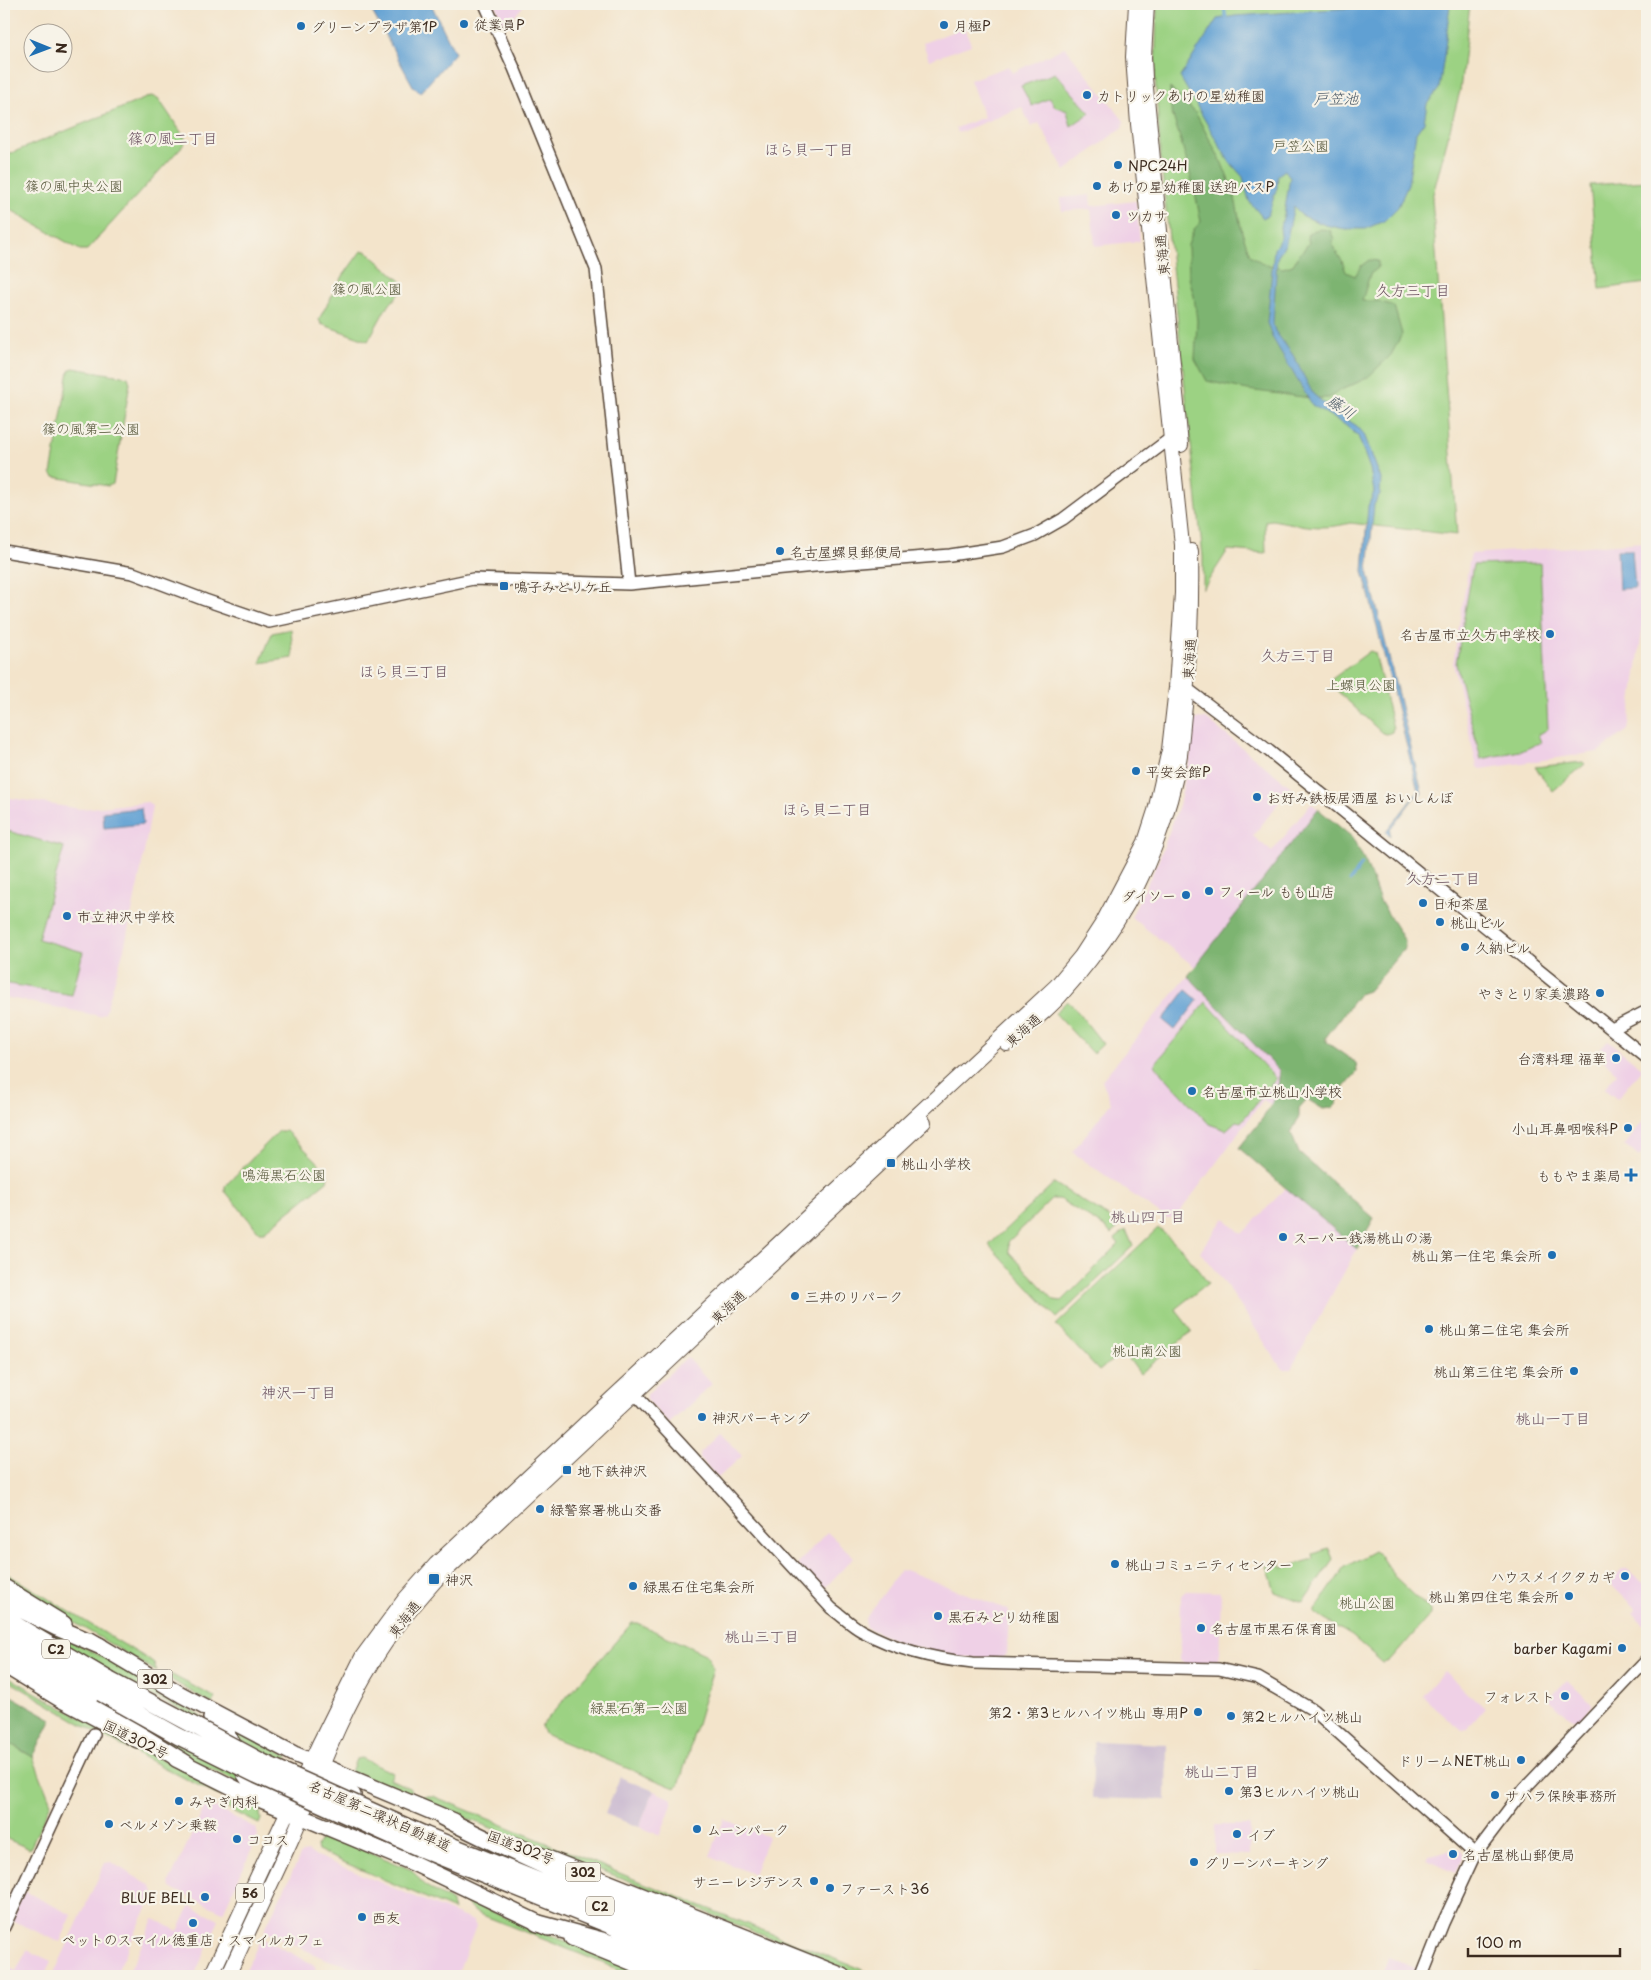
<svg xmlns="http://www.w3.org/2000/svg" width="1651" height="1980" viewBox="0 0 1651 1980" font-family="'Playpen Sans','Klee One',sans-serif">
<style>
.built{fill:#efd0e6}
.industrial{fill:#cdbed2}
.green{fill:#9cd283;stroke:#6c7e50}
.forest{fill:#7db471;stroke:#5c6f48}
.water{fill:#61a0d3;stroke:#4e6578}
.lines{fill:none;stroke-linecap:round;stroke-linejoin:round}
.stream{stroke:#61a0d3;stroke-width:3}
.tertiary-casing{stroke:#574638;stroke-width:14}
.primary-casing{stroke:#574638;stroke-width:16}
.trunk-casing{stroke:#574638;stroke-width:18}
.motorway-casing{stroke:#574638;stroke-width:19}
.tertiary{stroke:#fff;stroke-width:11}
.primary{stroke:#fff;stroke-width:14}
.trunk{stroke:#fff;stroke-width:15}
.motorway{stroke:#fff;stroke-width:16}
.motorway-bridge-casing{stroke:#574638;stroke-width:19;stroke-linecap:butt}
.motorway-bridge{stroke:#fff;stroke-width:16}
.poi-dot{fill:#1f6fb2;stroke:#f7f3e8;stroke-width:2}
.labels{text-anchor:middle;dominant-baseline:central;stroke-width:4.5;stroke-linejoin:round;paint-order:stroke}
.shield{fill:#f7f3e8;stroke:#73665b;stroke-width:1}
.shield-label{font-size:12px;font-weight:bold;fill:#3b2a1e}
.poi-label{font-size:14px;fill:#3b2a1e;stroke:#f7f3e8;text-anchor:start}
.park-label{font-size:14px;fill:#535437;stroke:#f7f3e8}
.street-label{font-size:14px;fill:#3b2a1e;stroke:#f7f3e8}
.water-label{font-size:15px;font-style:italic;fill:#4a5966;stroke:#f7f3e8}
.neighbourhood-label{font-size:15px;fill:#6b5260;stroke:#f7f3e8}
</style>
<rect width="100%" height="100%" fill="#f7f3e8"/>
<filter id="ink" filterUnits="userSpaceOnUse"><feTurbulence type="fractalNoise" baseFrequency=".02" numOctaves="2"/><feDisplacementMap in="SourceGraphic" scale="10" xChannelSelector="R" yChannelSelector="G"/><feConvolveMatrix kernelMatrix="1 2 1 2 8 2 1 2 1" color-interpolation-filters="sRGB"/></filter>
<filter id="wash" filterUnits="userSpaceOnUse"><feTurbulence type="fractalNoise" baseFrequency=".0096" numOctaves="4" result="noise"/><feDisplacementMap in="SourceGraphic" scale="20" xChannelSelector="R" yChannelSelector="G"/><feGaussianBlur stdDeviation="1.12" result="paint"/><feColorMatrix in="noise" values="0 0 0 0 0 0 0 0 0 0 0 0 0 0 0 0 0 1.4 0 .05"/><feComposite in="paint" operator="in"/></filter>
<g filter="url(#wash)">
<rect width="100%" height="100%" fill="#f3e4cb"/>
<path class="built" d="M495 4H525L505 27Z
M965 27 971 45 929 60 923 43Z
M1065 47 1124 121 1123 127 1065 171 1039 123 1031 127 1022 107 958 133 956 128 984 117 970 80 1009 66 1012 73Z
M1090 195 1091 206 1136 201 1140 241 1095 246 1091 209 1062 211 1061 204V198Z
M1645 542 1647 545 1646 603 1628 730 1598 752 1481 769 1477 767 1453 664 1470 557 1472 554Z
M1205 718 1291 787 1253 836 1272 852 1311 803 1318 809 1195 967 1131 917 1158 862 1179 805 1189 761 1194 720Z
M4 797 81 809 148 802 152 806 141 870 124 949 105 1013 100 1016 4 997Z
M1188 976 1279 1070V1083L1272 1105 1263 1100 1176 1217 1166 1218 1072 1152 1111 1103 1102 1080Z
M1608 1041 1642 1068 1617 1099 1604 1089 1617 1073 1596 1053Z
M1644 1120 1647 1122V1146L1639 1157 1625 1145Z
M1286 1188 1357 1249 1291 1369H1282L1225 1283 1200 1252 1224 1218 1242 1234Z
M687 1357 712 1384 669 1424 647 1400V1394Z
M720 1433 742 1456 718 1478 700 1459V1452Z
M827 1532 854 1557 821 1592 798 1567 799 1562Z
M1622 1569H1627L1647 1586V1627L1632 1613 1636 1609 1609 1583Z
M905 1570 1006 1609 1009 1613 1007 1654 1003 1658H961L902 1644 866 1627 865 1619 900 1571Z
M1186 1591 1221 1592 1219 1665 1184 1664 1180 1660 1181 1595Z
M1444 1671 1485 1708 1467 1729 1461 1730 1422 1696Z
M1567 1680 1593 1705 1578 1721 1572 1720 1549 1699Z
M654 1791 672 1799V1805L660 1835 639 1827Z
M209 1805 256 1828 258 1836 223 1912 171 1888 169 1883 205 1806Z
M724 1819 768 1837 753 1874 710 1856Z
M1215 1825H1250L1249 1855 1215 1854Z
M1458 1848 1462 1851 1463 1855 1455 1873 1426 1860 1429 1855Z
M307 1852 473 1921 476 1926 457 1976H381L325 1959 264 1931 301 1854Z
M111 1862 152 1887 154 1893 115 1976H53L105 1863Z
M24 1891 72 1915 60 1942 11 1920Z
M190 1906 219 1920 194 1976H127L154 1919 178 1931Z
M261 1938 313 1964 316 1968 312 1976H243Z
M27 1950 51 1961 44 1976H4V1965L16 1971Z
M1387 1957 1417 1969 1414 1976H1380Z"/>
<path class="industrial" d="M1094 1741 1167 1744 1166 1800 1092 1798Z
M620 1777 654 1791 639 1827 605 1814Z
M1255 1968 1293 1976H1255Z"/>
<path class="green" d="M1157 4H1470L1460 91 1432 198 1457 535 1350 523C1321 531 1301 525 1272 520L1265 521 1266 553 1228 550 1203 589V557L1161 163 1155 77Z
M1055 73 1090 113 1071 126 1067 111 1054 106 1050 98 1032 106 1021 86Z
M151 96 158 98 185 138 184 144 87 250H80L6 207 4 193V156Z
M1647 181V283L1600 289 1590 185Z
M361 251H366L402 282 403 289 385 310 368 341 321 324 319 319 343 276Z
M73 368 128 377 130 383 113 484 108 486 54 477 51 474 69 371Z
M1540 563 1548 729 1538 735 1541 742 1524 750 1481 759 1456 664 1473 565Z
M291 629 293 658 260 663 272 633Z
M1370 651 1375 653 1393 728 1392 732 1387 734 1382 733 1332 686V679Z
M1583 762 1585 764 1553 791 1535 767Z
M4 830 64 847 38 939 83 952 72 995 4 983Z
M1067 1001 1074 1007 1103 1044 1093 1054 1055 1013Z
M1206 1002 1276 1079 1241 1122 1236 1121 1226 1130 1209 1124 1154 1065Z
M279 1131H286L315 1159 328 1175 327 1181 264 1232H259L225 1191V1186Z
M1054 1183 1121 1225 1111 1234 1106 1228 1059 1199H1052L1008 1242 1009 1252 1054 1300 1062 1301 1119 1244 1115 1239 1126 1230 1133 1246 1057 1318 989 1245Z
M1158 1228 1181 1248 1208 1283 1175 1309 1192 1331 1140 1374 1123 1351 1099 1371 1056 1325Z
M1329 1549 1333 1559 1303 1602 1275 1592 1267 1566 1280 1562 1282 1568 1314 1559 1313 1554Z
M1374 1551 1379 1554 1394 1576 1430 1610V1615L1390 1661 1383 1663 1352 1636 1315 1614V1610L1345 1567Z
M4 1572 146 1658 154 1664 157 1672 10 1584 4 1580Z
M22 1614 160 1688 221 1731 127 1683 19 1616Z
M632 1623H637L707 1655 713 1669 679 1785 675 1788 544 1734 541 1726Z
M4 1674C75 1717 150 1754 225 1790L227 1794 222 1796 215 1794 95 1732 4 1678Z
M169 1675H172L216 1698 212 1704 168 1678Z
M107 1707 241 1775 268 1796 198 1763Z
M230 1728 288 1756 285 1762 234 1737Z
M4 1740 33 1757 51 1803 30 1849 7 1839 6 1800H4Z
M361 1758 393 1773 390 1779 411 1789 412 1794 410 1795 351 1772 356 1759Z
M423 1796H433L646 1884 878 1976H863L629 1881 421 1801Z
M231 1799H242L259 1807 261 1819 259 1824 227 1808Z
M324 1833 412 1870 424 1885 451 1901 454 1910 318 1851 317 1846Z
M433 1882 471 1898 488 1910 652 1976H635L475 1912 458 1895 432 1884Z"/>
<path class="forest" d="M1170 88 1195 112 1221 161 1234 193 1242 232 1250 255 1264 264 1283 268 1293 265 1299 255 1309 243 1307 235C1315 228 1320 229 1330 230L1334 239 1332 245 1342 261 1346 272 1355 276 1361 266 1369 260 1378 261V268L1370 274 1362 301H1378L1394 306 1402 334 1391 355 1367 378 1339 391 1329 398H1311L1248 390 1207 381 1195 359 1197 321 1194 296 1189 278 1188 245 1194 229 1201 222C1196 194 1188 165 1180 138 1175 121 1168 107 1170 88Z
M1318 809 1352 837 1366 863 1380 901 1405 941 1404 949 1368 991 1359 994 1326 1037V1042L1356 1063 1357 1072 1339 1093 1337 1104 1331 1108 1323 1109 1307 1099 1299 1108V1117L1291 1133 1299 1153 1374 1218 1357 1249 1239 1148C1258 1123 1281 1103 1279 1070L1188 976Z
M4 1692 52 1719 33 1757 4 1740Z"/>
<path class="water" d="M368 4H431L455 53 420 93 413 86Z
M1406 4H1447L1450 5 1444 56 1439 89 1427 104 1424 122 1416 133 1408 185 1398 207 1384 221 1365 229H1345L1325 225 1301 215 1294 206 1286 243 1277 258 1273 324 1275 331 1293 355 1313 394 1335 412 1357 426 1364 434 1381 479 1380 494 1374 505 1368 571 1422 793 1414 798 1390 830V836L1386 832 1418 791 1363 571 1368 506 1374 492 1370 469 1358 436 1345 425 1312 405 1272 337 1267 323 1274 249 1281 237 1280 227 1284 215 1290 177 1285 170 1278 175 1277 188 1268 215 1263 218 1249 201 1243 177 1228 160 1180 77 1217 19 1235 16Z
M1617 550H1632L1635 588 1619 589Z
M141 808 143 824 104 828 103 812Z
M1186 990 1198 1000 1175 1030 1163 1020Z"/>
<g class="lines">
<path class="stream" d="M1223 4 1227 21
M1350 881 1362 864"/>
</g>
</g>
<g filter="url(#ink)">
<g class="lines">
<defs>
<path id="tertiary" d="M485 4 514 68 596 269 629 584
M4 551 133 573 205 600 269 622 473 579 629 584 825 565 950 555 1003 547 1035 535 1063 519 1171 438H1176
M1181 688H1186L1269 751 1647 1058
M1612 1029 1647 1011
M629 1388 831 1608C841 1615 851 1625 862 1631 897 1650 933 1659 973 1663L1219 1669 1258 1678 1313 1710 1475 1854
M4 1927 94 1734
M1422 1976 1443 1923 1475 1854 1525 1788 1647 1660"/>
<path id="primary" d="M1147 4 1144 57 1145 78 1181 445
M1007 1044C1025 1028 1045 1013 1060 996 1100 952 1134 901 1155 846 1166 817 1175 786 1180 755 1182 739 1183 722 1185 706 1190 655 1192 603 1191 551
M211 1976 320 1742 362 1657 404 1600 436 1564 610 1400 1056 986 1081 956 1103 922 1145 842 1155 811 1169 750 1176 688 1182 593V545L1138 124 1133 57 1136 4
M228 1976C249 1929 272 1883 293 1836 318 1778 339 1717 372 1664 390 1633 413 1606 436 1580L924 1122"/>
<path id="trunk" d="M4 1587 64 1624
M90 1640 182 1695 294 1754 454 1821
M4 1665 60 1699 138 1740
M211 1718C225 1729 234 1743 239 1759 242 1767 243 1774 249 1780 258 1789 281 1797 293 1805
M176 1759 242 1792 413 1863 549 1928
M312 1761C316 1779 337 1787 353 1795
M512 1844 843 1976
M572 1938 665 1976"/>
<path id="motorway" d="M4 1601 58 1628 100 1646
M4 1618 109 1680
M4 1635 101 1693
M4 1650 187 1764
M442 1817C561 1878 686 1926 810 1976
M425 1835 774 1976
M419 1848 736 1976
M537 1923 637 1950 704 1976"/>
</defs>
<use href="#tertiary" class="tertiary-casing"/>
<use href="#primary" class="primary-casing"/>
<use href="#trunk" class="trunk-casing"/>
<use href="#motorway" class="motorway-casing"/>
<use href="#tertiary" class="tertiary"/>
<use href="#primary" class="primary"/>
<use href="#trunk" class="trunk"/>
<use href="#motorway" class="motorway"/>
<defs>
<path id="motorway-bridge" d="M109 1680 264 1763 425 1835
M101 1693 178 1736 257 1775 419 1848"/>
</defs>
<use href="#motorway-bridge" class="motorway-bridge-casing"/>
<use href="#motorway-bridge" class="motorway-bridge"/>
</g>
</g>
<g class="poi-dot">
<circle cx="464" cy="24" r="5"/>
<circle cx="944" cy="25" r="5"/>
<circle cx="301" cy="26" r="5"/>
<circle cx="1087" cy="95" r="5"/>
<circle cx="1118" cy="165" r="5"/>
<circle cx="1097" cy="186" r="5"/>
<circle cx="1116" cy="215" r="5"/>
<circle cx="780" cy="551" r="5"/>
<rect x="499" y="581" width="10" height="10" rx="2.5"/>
<circle cx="1550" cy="634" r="5"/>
<circle cx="1136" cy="771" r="5"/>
<circle cx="1257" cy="797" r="5"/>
<circle cx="1209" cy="891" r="5"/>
<circle cx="1186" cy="895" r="5"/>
<circle cx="1423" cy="903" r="5"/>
<circle cx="67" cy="916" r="5"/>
<circle cx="1440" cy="922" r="5"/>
<circle cx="1465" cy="947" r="5"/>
<circle cx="1600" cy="993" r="5"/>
<circle cx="1616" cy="1058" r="5"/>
<circle cx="1192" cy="1091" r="5"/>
<circle cx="1628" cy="1128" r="5"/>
<rect x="886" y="1158" width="10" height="10" rx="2.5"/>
<path d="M1628.5 1167.5h5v5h5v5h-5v5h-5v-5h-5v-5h5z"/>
<circle cx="1283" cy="1237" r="5"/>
<circle cx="1552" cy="1255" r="5"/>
<circle cx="795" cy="1296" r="5"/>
<circle cx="1429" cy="1329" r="5"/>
<circle cx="1574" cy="1371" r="5"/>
<circle cx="702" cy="1417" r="5"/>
<rect x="562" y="1465" width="10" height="10" rx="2.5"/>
<circle cx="540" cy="1509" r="5"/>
<circle cx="1115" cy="1564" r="5"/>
<circle cx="1625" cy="1576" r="5"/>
<rect x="428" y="1573" width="12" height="12" rx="2.5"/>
<circle cx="633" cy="1586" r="5"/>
<circle cx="1569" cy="1596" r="5"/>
<circle cx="938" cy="1616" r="5"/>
<circle cx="1201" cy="1628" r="5"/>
<circle cx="1622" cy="1648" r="5"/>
<circle cx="1565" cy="1696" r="5"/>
<circle cx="1198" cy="1712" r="5"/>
<circle cx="1231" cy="1716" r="5"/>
<circle cx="1521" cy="1760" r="5"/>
<circle cx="1229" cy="1791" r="5"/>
<circle cx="1495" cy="1795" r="5"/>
<circle cx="179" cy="1801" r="5"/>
<circle cx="109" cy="1824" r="5"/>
<circle cx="697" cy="1829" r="5"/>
<circle cx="1237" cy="1834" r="5"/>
<circle cx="237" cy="1839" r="5"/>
<circle cx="1453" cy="1854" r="5"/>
<circle cx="1194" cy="1862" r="5"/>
<circle cx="814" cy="1881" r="5"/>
<circle cx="830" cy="1888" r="5"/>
<circle cx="205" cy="1897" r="5"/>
<circle cx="362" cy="1917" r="5"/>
<circle cx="193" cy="1923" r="5"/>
</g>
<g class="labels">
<g class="shield">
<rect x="42" y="1639.5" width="28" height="19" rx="4"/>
<rect x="137.5" y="1669.5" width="35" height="19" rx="4"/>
<rect x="565.5" y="1862.5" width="35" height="19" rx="4"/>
<rect x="236" y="1883.5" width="28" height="19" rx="4"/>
<rect x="586" y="1896.5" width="28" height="19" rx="4"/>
</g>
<g class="shield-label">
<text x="56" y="1649">C2</text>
<text x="155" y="1679">302</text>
<text x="583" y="1872">302</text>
<text x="250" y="1893">56</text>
<text x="600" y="1906">C2</text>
</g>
<g class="poi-label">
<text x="474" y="24">従業員P</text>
<text x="954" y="25">月極P</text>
<text x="311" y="26">グリーンプラザ第1P</text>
<text x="1097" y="95">カトリックあけの星幼稚園</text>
<text x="1128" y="165">NPC24H</text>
<text x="1107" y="186">あけの星幼稚園 送迎バスP</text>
<text x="1126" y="215">ツカサ</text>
<text x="790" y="551">名古屋螺貝郵便局</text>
<text x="514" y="586">鳴子みどりケ丘</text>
<text x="1540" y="634" text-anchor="end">名古屋市立久方中学校</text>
<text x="1146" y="771">平安会館P</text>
<text x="1267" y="797">お好み鉄板居酒屋 おいしんぼ</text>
<text x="1219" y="891">フィール もも山店</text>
<text x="1176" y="895" text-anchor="end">ダイソー</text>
<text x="1433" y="903">日和茶屋</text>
<text x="77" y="916">市立神沢中学校</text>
<text x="1450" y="922">桃山ビル</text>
<text x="1475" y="947">久納ビル</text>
<text x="1590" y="993" text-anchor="end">やきとり家美濃路</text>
<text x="1606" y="1058" text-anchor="end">台湾料理 福華</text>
<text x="1202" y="1091">名古屋市立桃山小学校</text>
<text x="1618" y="1128" text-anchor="end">小山耳鼻咽喉科P</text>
<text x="901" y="1163">桃山小学校</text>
<text x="1621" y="1175" text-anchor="end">ももやま薬局</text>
<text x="1293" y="1237">スーパー銭湯桃山の湯</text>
<text x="1542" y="1255" text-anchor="end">桃山第一住宅 集会所</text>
<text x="805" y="1296">三井のリパーク</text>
<text x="1439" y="1329">桃山第二住宅 集会所</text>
<text x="1564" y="1371" text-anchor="end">桃山第三住宅 集会所</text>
<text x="712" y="1417">神沢パーキング</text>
<text x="577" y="1470">地下鉄神沢</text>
<text x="550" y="1509">緑警察署桃山交番</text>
<text x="1125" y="1564">桃山コミュニティセンター</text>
<text x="1615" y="1576" text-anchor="end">ハウスメイクタカギ</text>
<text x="445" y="1579">神沢</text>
<text x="643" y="1586">緑黒石住宅集会所</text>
<text x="1559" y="1596" text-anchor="end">桃山第四住宅 集会所</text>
<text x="948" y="1616">黒石みどり幼稚園</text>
<text x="1211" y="1628">名古屋市黒石保育園</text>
<text x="1612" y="1648" text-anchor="end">barber Kagami</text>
<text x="1555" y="1696" text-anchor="end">フォレスト</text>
<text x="1188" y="1712" text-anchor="end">第2・第3ヒルハイツ桃山 専用P</text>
<text x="1241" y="1716">第2ヒルハイツ桃山</text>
<text x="1511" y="1760" text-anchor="end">ドリームNET桃山</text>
<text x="1239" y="1791">第3ヒルハイツ桃山</text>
<text x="1505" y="1795">サハラ保険事務所</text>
<text x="189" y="1801">みやぎ内科</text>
<text x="119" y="1824">ベルメゾン乗鞍</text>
<text x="707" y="1829">ムーンパーク</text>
<text x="1247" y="1834">イブ</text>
<text x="247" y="1839">ココス</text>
<text x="1463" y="1854">名古屋桃山郵便局</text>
<text x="1204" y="1862">グリーンパーキング</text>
<text x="804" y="1881" text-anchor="end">サニーレジデンス</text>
<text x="840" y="1888">ファースト36</text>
<text x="195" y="1897" text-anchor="end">BLUE BELL</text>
<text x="372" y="1917">西友</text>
<text x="193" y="1939" text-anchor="middle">ペットのスマイル徳重店・スマイルカフェ</text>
</g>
<g class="park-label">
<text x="1301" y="145">戸笠公園</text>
<text x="74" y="185">篠の風中央公園</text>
<text x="367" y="288">篠の風公園</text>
<text x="91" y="428">篠の風第二公園</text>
<text x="1361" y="684">上螺貝公園</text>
<text x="284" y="1174">鳴海黒石公園</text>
<text x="1147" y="1350">桃山南公園</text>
<text x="1367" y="1602">桃山公園</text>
<text x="639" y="1707">緑黒石第一公園</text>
</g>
<g class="street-label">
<text transform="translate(1162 255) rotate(-96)">東海通</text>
<text transform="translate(1189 659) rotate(-86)">東海通</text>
<text transform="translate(1023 1030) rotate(-42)">東海通</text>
<text transform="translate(728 1307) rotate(-43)">東海通</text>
<text transform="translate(404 1619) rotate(-52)">東海通</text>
<text transform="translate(136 1739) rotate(26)">国道302号</text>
<text transform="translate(380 1815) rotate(24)">名古屋第二環状自動車道</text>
<text transform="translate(521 1847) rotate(21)">国道302号</text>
</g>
<g class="water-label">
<text x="1336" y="97">戸笠池</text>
<text transform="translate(1342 406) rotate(34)">藤川</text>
</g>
<g class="neighbourhood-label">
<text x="173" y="137">篠の風二丁目</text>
<text x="809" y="148">ほら貝一丁目</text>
<text x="1413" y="289">久方三丁目</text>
<text x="1298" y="654">久方三丁目</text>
<text x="404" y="670">ほら貝三丁目</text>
<text x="827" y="808">ほら貝二丁目</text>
<text x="1443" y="877">久方二丁目</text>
<text x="1148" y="1215">桃山四丁目</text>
<text x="299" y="1391">神沢一丁目</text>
<text x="1553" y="1417">桃山一丁目</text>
<text x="762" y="1635">桃山三丁目</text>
<text x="1222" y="1770">桃山二丁目</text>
</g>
</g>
<rect width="1651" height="1980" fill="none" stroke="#f7f3e8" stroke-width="20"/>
<g transform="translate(48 48) rotate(91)"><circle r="24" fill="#f7f3e8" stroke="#aca397"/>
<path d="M0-4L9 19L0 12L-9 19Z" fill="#1f6fb2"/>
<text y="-8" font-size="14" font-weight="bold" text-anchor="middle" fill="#3b2a1e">N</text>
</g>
<path d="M1468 1948v8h152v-8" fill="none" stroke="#3b2a1e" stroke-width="2.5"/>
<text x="1476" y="1948" font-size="15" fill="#3b2a1e" stroke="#f7f3e8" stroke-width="4" paint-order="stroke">100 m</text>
</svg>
